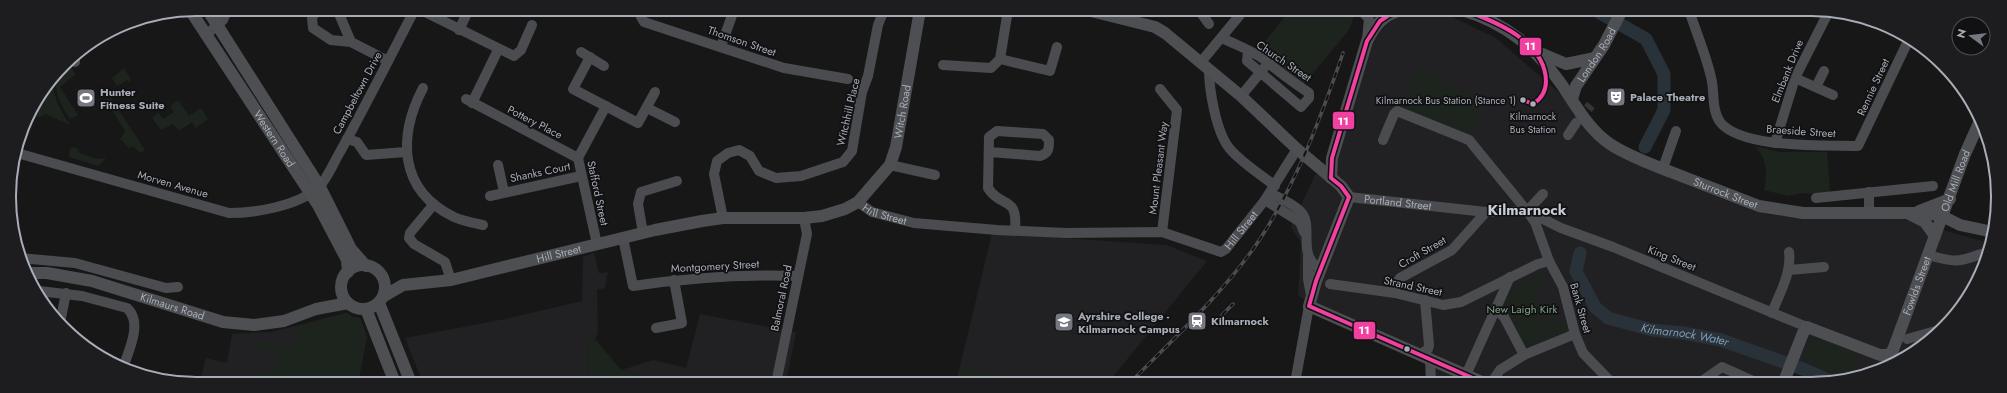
<svg xmlns="http://www.w3.org/2000/svg" width="2007" height="393" viewBox="0 0 2007 393" font-family="Jost,sans-serif">
<style>
.built{fill:#212123}
.green{fill:#1d241e}
.lines{fill:none;stroke-linecap:round;stroke-linejoin:round}
.river{stroke:#2a3239;stroke-width:13}
.minor-tunnel{stroke:#343537;stroke-width:10;stroke-dasharray:10 5;stroke-linecap:butt}
.minor{stroke:#4b4c50;stroke-width:10}
.major{stroke:#4d4f52;stroke-width:12}
.rail-casing{stroke:#4b4c4f;stroke-width:3.5}
.rail{stroke:#111113;stroke-width:2;stroke-dasharray:6;stroke-linecap:butt}
.bus-1-casing{stroke:#111113;stroke-width:7}
.bus-1{stroke:#f240a1;stroke-width:4}
.bus-dot{fill:#a8adb8;stroke:#111113;stroke-width:1.5}
.labels{text-anchor:middle;dominant-baseline:central;stroke-width:3.5;stroke-linejoin:round;paint-order:stroke}
.bus-label{font-size:10px;fill:#a8adb8;stroke:#111113;text-anchor:end}
.street-label{font-size:11px;fill:#a8adb8;stroke:#111113}
.poi-label{font-size:11px;font-weight:bold;fill:#a8adb8;stroke:#111113;text-anchor:start}
.park-label{font-size:11px;fill:#7fa381;stroke:#111113}
.water-label{font-size:12px;font-style:italic;fill:#7f9bb3;stroke:#111113}
.district-label{font-size:15px;font-weight:bold;fill:#c9ccd4;stroke:#111113}
.rim{fill:none;stroke:#a8adb8;stroke-width:2}
.line-badge{stroke:#111113;stroke-width:1.5}
.badge-label{font-size:11px;text-anchor:middle;font-weight:bold;fill:#fff}
</style>
<rect width="100%" height="100%" fill="#171717"/>
<path class="built" d="M1426 12 1444 13 1496 38 1562 95 1609 149 1770 215 1902 219 1990 243 1979 279 1943 329 1893 365 1842 378 1788 357 1776 384 1427 383V362L1298 296 1301 243 1291 227 1315 175 1335 171 1350 113 1375 31 1392 15Z
M992 233 1166 245 1207 261 1108 383H956Z
M594 253 599 273 608 272 605 288 597 290 598 333 595 339 588 342 589 360 586 383H423L405 338 505 319 582 301 583 257Z
M346 313 353 317 360 318 367 337 358 383 200 382 206 358 227 363 232 334 271 332Z
M700 314 796 332 786 383H652L625 369 653 360 686 368Z"/>
<path class="green" d="M1290 10 1356 11 1349 30 1302 86 1257 52Z
M69 63 75 75 60 87 78 115 70 119C58 101 46 77 69 63Z
M124 68 131 80 129 82 127 80 117 86 112 78Z
M1417 70C1443 81 1462 88 1482 109L1472 139 1400 110Z
M53 80C52 96 61 111 70 125L46 114 40 117 30 115Z
M111 98 145 150 141 153 132 146 129 148 120 139 125 131 106 101Z
M178 100 189 116 201 108 208 119 196 128 192 122 179 131 173 124 161 130 152 118 158 113 163 119 174 112 170 106Z
M1755 146 1780 152H1827L1830 192 1817 194 1803 193 1788 196 1764 190C1768 172 1767 160 1755 146Z
M73 147 79 149 78 152 96 159 106 158 99 166 69 157 70 148Z
M1542 275 1541 286 1534 289 1544 322 1549 326 1566 321 1568 331 1535 347 1520 346C1501 305 1492 293 1542 275Z
M346 313 353 317 360 318 367 337 358 383 258 382 260 370H277L275 350 259 351 257 342 267 339 268 342H271L272 344 282 341 283 346 297 343 295 327Z
M1815 336 1858 355 1850 376 1845 378 1803 361 1811 339Z
M595 339 621 370 625 369 652 383H586L589 360 588 342Z
M964 367 1026 382V383H961Z"/>
<g class="lines">
<g class="river">
<path d="M1595 10 1646 39 1664 74V110L1645 147"/>
<path id="s1" d="M1580 253 1576 271 1595 307 1608 318 1652 330 1683 333 1721 340 1803 369 1831 381"/>
</g>
<path class="minor-tunnel" d="M1578 120 1591 105"/>
<g class="minor">
<path d="M317 9 312 18 313 28 331 40 351 42 388 61"/>
<path d="M337 9 351 42"/>
<path d="M640 9 641 17 644 22 784 68 848 79"/>
<path d="M1124 10 1136 22"/>
<path d="M1199 10 1209 24"/>
<path d="M1361 10 1369 19 1367 39"/>
<path d="M1689 10C1696 32 1706 55 1711 77 1715 91 1711 109 1720 122 1741 149 1826 145 1858 146L1909 39"/>
<path d="M425 12 514 56 521 50 532 25"/>
<path d="M459 30 469 9"/>
<path d="M206 35 223 20 228 9"/>
<path d="M1222 38C1236 45 1254 51 1266 61 1279 72 1294 83 1309 93V98L1301 107 1247 61 1248 51"/>
<path d="M721 46 734 10"/>
<path d="M581 52 604 66"/>
<path d="M75 57V62"/>
<path d="M590 57 573 89 638 123 655 92"/>
<path d="M1000 59 1050 71 1057 47"/>
<path d="M1201 62 1244 10"/>
<path d="M943 65 991 68 1000 59 1008 10"/>
<path d="M1209 69C1209 89 1216 133 1230 149 1242 163 1260 174 1275 186"/>
<path d="M1795 78 1833 95"/>
<path d="M1816 87 1824 71"/>
<path d="M423 88C398 136 398 190 454 217 463 221 473 223 483 225"/>
<path d="M1160 89 1177 110 1162 232"/>
<path d="M1241 96 1264 68"/>
<path d="M466 99 578 158"/>
<path d="M472 103 498 50"/>
<path d="M647 108 675 122"/>
<path d="M1568 135 1576 123"/>
<path d="M347 139 357 142 366 155 406 152"/>
<path d="M1383 140 1394 114 1397 111 1469 140 1527 211 1535 222 1549 261 1563 287 1575 334 1583 353 1612 383"/>
<path d="M1775 143 1795 78 1829 11"/>
<path d="M990 152 1040 156C1049 153 1049 149 1049 140L1043 134 997 131 989 137 988 188C1001 209 1018 194 1015 230"/>
<path d="M17 153 229 213C256 213 297 206 318 188 326 181 334 162 340 152 366 105 390 57 415 9"/>
<path d="M498 165 504 192"/>
<path d="M890 165 935 175"/>
<path d="M1663 168 1676 131"/>
<path d="M1270 193C1280 198 1292 203 1300 211 1314 223 1298 252 1316 266H1322"/>
<path d="M490 196 581 176"/>
<path id="s2" d="M1349 197 1486 212 1527 211 1561 228 1613 247 1807 327"/>
<path d="M1816 198 1933 186"/>
<path d="M1265 200 1300 222 1304 232"/>
<path id="s3" d="M858 202 872 212 914 223 997 230 1066 233 1162 232 1221 252 1226 249 1265 200 1297 149"/>
<path d="M434 204 410 233 409 238 414 244 445 262 451 280"/>
<path d="M1527 211 1543 194"/>
<path d="M1869 213V192"/>
<path d="M723 218 714 174 717 161 728 153 739 150 750 156 759 171 776 178 801 176 843 162 852 151 862 92 868 76 878 25 884 10"/>
<path d="M643 233 638 204 641 192 677 181"/>
<path d="M623 238 633 286C688 278 742 274 798 276"/>
<path d="M597 244 578 158 606 106"/>
<path d="M1928 255C1953 262 1957 263 1981 254"/>
<path d="M1308 257V279L1311 295"/>
<path d="M20 258 75 263 166 288 178 287"/>
<path d="M1789 270 1824 267"/>
<path d="M1330 284 1395 293 1443 305 1461 302 1538 264 1549 261"/>
<path d="M39 291 82 296 127 308C143 323 129 349 123 368"/>
<path d="M1395 293 1396 284 1400 278 1452 250 1486 212"/>
<path d="M1495 309 1504 317 1524 355"/>
<path d="M1772 313C1779 294 1792 273 1789 252"/>
<path d="M60 323 66 293"/>
<path d="M656 328 682 323 674 280"/>
<path d="M1907 339 1943 329"/>
<path d="M1421 354 1428 349 1429 345 1425 300"/>
<path d="M1889 355 1898 361"/>
<path d="M1430 358 1431 383"/>
<path d="M776 383 807 234 804 218"/>
<path d="M1295 383 1309 306"/>
<path d="M1458 383 1466 375 1510 277"/>
<path d="M1491 383 1500 370 1524 355 1575 334"/>
<path d="M1699 383 1722 367 1760 384"/>
</g>
<g class="major">
<path d="M207 9 320 187 351 249 366 266"/>
<path id="s4" d="M190 10 318 205 347 260 348 272"/>
<path d="M1087 10 1155 27 1165 33 1241 96 1297 149 1341 186 1349 197 1316 281 1309 306 1484 383"/>
<path id="s5" d="M1462 10C1506 23 1536 48 1562 85 1576 106 1589 130 1610 144 1628 156 1651 164 1671 172 1700 183 1730 195 1759 206L1803 213H1927L1944 217 1960 225 1993 232"/>
<path d="M1540 53 1566 64 1595 58"/>
<path id="s6" d="M1572 99 1576 86 1604 45 1622 10"/>
<path d="M1331 178 1332 158 1367 41C1375 25 1383 15 1401 10"/>
<path d="M1919 211 1950 199"/>
<path d="M1909 214 1925 222 1935 236"/>
<circle cx="363" cy="287" r="22"/>
<path id="s7" d="M29 273H47L92 281 223 322 254 325 284 321 316 309 348 303"/>
<path id="s8" d="M384 296 403 285 451 280 655 230 702 221 723 218H804L822 216 845 209 858 202 890 165 896 147 920 10"/>
<path d="M379 303 411 383"/>
<path d="M366 309 395 383"/>
<path id="s9" d="M1783 384 1803 333 1807 327 1880 355H1889L1893 350 1965 154 1979 123"/>
</g>
<defs>
<path id="rail" d="M1222 315 1233 304
M1130 383C1175 337 1224 293 1260 239 1297 182 1321 117 1343 53"/>
</defs>
<use href="#rail" class="rail-casing"/>
<use href="#rail" class="rail"/>
<defs>
<path id="bus-1" d="M1401 10 1389 15 1380 21 1367 41 1332 158 1331 178 1341 186 1349 197 1316 281 1309 306 1484 383
M1463 10C1495 21 1545 41 1546 81 1546 91 1541 99 1533 104L1523 100"/>
</defs>
<use href="#bus-1" class="bus-1-casing"/>
<use href="#bus-1" class="bus-1"/>
</g>
<defs>
<symbol id="theatre-square" viewBox="-11 -11 22 22"><rect x="-9" y="-9" width="18" height="18" rx="4" fill="#757880" stroke="#111113"/><path d="M-5-5.5Q0-4 5-5.5V0Q5 5 0 6Q-5 5-5 0ZM-3.3-2.5H-1v1.5H-3.3ZM1-2.5H3.3v1.5H1ZM-2.8 1Q0 5.5 2.8 1Z" fill="#fff"/></symbol>
<symbol id="stadium-square" viewBox="-11 -11 22 22"><rect x="-9" y="-9" width="18" height="18" rx="4" fill="#757880" stroke="#111113"/><path d="M0-5a6.5 5 0 1 0 0 10a6.5 5 0 1 0 0-10ZM-3.5-1.8h7v3.6h-7Z" fill="#fff"/></symbol>
<symbol id="station-square" viewBox="-11 -11 22 22"><rect x="-9" y="-9" width="18" height="18" rx="4" fill="#757880" stroke="#111113"/><path d="M-3-6H3Q5-6 5-4V2Q5 4 3 4L4.5 6H3L1.5 4h-3L-3 6H-4.5L-3 4Q-5 4-5 2V-4Q-5-6-3-6ZM-3.5-4v3h7v-3ZM-3.5 1v1.5H-2V1ZM2 1v1.5H3.5V1Z" fill="#fff"/></symbol>
<symbol id="university-square" viewBox="-11 -11 22 22"><rect x="-9" y="-9" width="18" height="18" rx="4" fill="#757880" stroke="#111113"/><path d="M0-5L7-2L0 1L-7-2ZM-4 1L0 2.5L4 1V4Q0 6-4 4Z" fill="#fff"/></symbol>
</defs>
<g fill-rule="evenodd">
<use href="#theatre-square" x="1605" y="86" width="22" height="22"/>
<use href="#stadium-square" x="75" y="87" width="22" height="22"/>
<use href="#station-square" x="1186" y="310" width="22" height="22"/>
<use href="#university-square" x="1053" y="311" width="22" height="22"/>
</g>
<g class="bus-dot">
<circle cx="1523" cy="100" r="3.5"/>
<circle cx="1533" cy="104" r="3.5"/>
<circle cx="1407" cy="349" r="3.5"/>
</g>
<g class="labels">
<g class="bus-label">
<text x="1516" y="100">Kilmarnock Bus Station (Stance 1)</text>
<text x="1533" y="116" text-anchor="middle">Kilmarnock<tspan x="1533" dy="13">Bus Station</tspan></text>
</g>
<g class="street-label">
<text transform="translate(742 41) rotate(19)">Thomson Street</text>
<text stroke="none"><textPath href="#s6" startOffset="51">London Road</textPath></text>
<text transform="translate(1284 61) rotate(34)">Church Street</text>
<text transform="translate(1787 71) rotate(-68)">Elmbank Drive</text>
<text transform="translate(1873 87) rotate(-65)">Rennie Street</text>
<text transform="translate(357 93) rotate(-62)">Campbeltown Drive</text>
<text transform="translate(848 112) rotate(-77)">Witchhill Place</text>
<text stroke="none"><textPath href="#s8" startOffset="591">Witch Road</textPath></text>
<text transform="translate(535 122) rotate(27)">Pottery Place</text>
<text transform="translate(1801 131) rotate(4)">Braeside Street</text>
<text stroke="none"><textPath href="#s4" startOffset="154">Western Road</textPath></text>
<text transform="translate(1158 168) rotate(-83)">Mount Pleasant Way</text>
<text transform="translate(540 172) rotate(-12)">Shanks Court</text>
<text stroke="none"><textPath href="#s9" startOffset="336">Old Mill Road</textPath></text>
<text transform="translate(173 184) rotate(16)">Morven Avenue</text>
<text transform="translate(598 193) rotate(78)">Stafford Street</text>
<text stroke="none"><textPath href="#s5" startOffset="330">Sturrock Street</textPath></text>
<text stroke="none"><textPath href="#s2" startOffset="49">Portland Street</textPath></text>
<text stroke="none"><textPath href="#s3" startOffset="30">Hill Street</textPath></text>
<text stroke="none"><textPath href="#s3" startOffset="401">Hill Street</textPath></text>
<text transform="translate(1422 252) rotate(-30)">Croft Street</text>
<text stroke="none"><textPath href="#s8" startOffset="181">Hill Street</textPath></text>
<text transform="translate(1672 258) rotate(22)">King Street</text>
<text transform="translate(715 266) rotate(-3)">Montgomery Street</text>
<text transform="translate(1413 286) rotate(12)">Strand Street</text>
<text stroke="none"><textPath href="#s9" startOffset="224">Fowlds Street</textPath></text>
<text transform="translate(781 298) rotate(-78)">Balmoral Road</text>
<text stroke="none"><textPath href="#s7" startOffset="148">Kilmaurs Road</textPath></text>
<text transform="translate(1581 308) rotate(74)">Bank Street</text>
</g>
<g class="poi-label">
<text x="100" y="92">Hunter<tspan x="100" dy="13">Fitness Suite</tspan></text>
<text x="1630" y="97">Palace Theatre</text>
<text x="1078" y="316">Ayrshire College -<tspan x="1078" dy="13">Kilmarnock Campus</tspan></text>
<text x="1211" y="321">Kilmarnock</text>
</g>
<g class="park-label">
<text x="1522" y="309">New Laigh Kirk</text>
</g>
<g class="water-label">
<text stroke="none"><textPath href="#s1" startOffset="155">Kilmarnock Water</textPath></text>
</g>
<g class="district-label">
<text x="1527" y="210">Kilmarnock</text>
</g>
</g>
<path d="M0 0H2007V393H0ZM196 16H1811A180 180 0 0 1 1991 196V197A180 180 0 0 1 1811 377H196A180 180 0 0 1 16 197V196A180 180 0 0 1 196 16Z" fill="#1d1d20" fill-rule="evenodd"/>
<path class="rim" d="M196 16H1811A180 180 0 0 1 1991 196V197A180 180 0 0 1 1811 377H196A180 180 0 0 1 16 197V196A180 180 0 0 1 196 16Z"/>
<g class="line-badge">
<rect x="1519" y="37" width="23" height="19" rx="4" fill="#f240a1"/>
<rect x="1332" y="111" width="23" height="19" rx="4" fill="#f240a1"/>
<rect x="1353" y="321" width="23" height="19" rx="4" fill="#f240a1"/>
</g>
<g class="badge-label">
<text x="1530" y="50">11</text>
<text x="1343" y="125">11</text>
<text x="1364" y="334">11</text>
</g>
<g transform="translate(1971 36) rotate(285)"><circle r="19" fill="#111113" stroke="#4d4f55"/>
<path d="M0-3L7 15L0 10L-7 15Z" fill="#757880"/>
<text y="-6" font-size="11" font-weight="bold" text-anchor="middle" fill="#a8adb8">N</text>
</g>
</svg>
